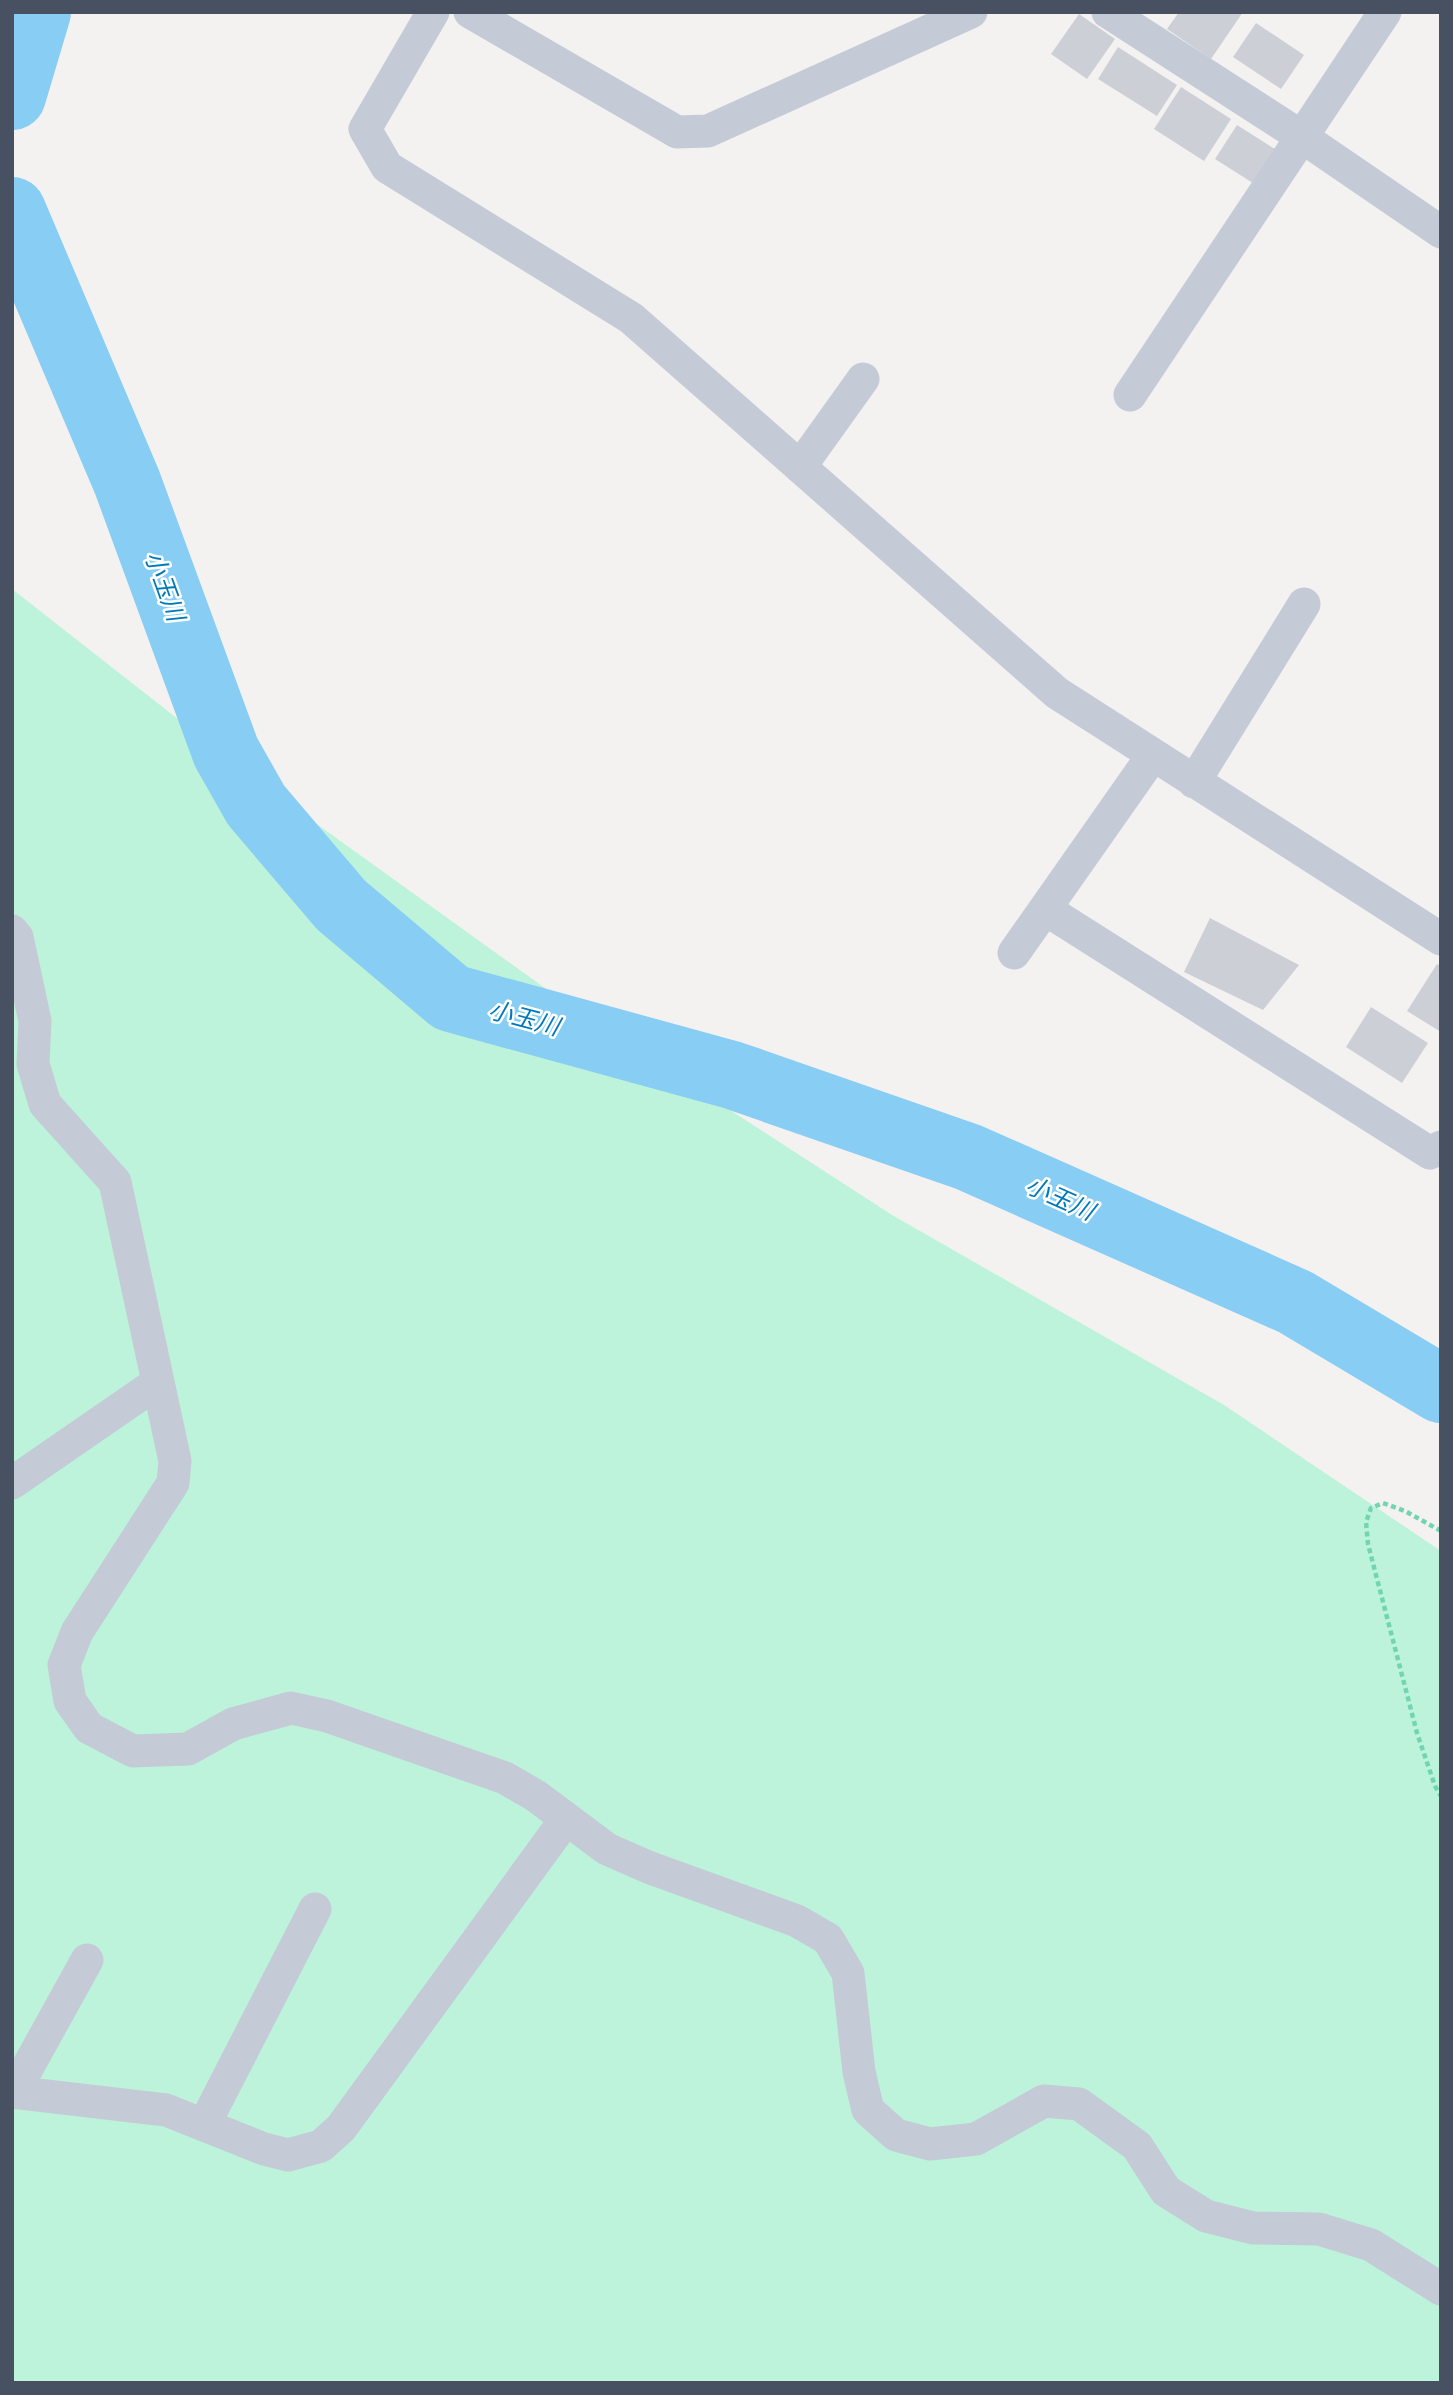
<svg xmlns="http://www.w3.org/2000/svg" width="1453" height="2395" viewBox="0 0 1453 2395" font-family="Arial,'Noto Sans JP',sans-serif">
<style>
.green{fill:#bdf3da}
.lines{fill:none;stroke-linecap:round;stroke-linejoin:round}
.river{stroke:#87cdf4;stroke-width:68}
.building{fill:#cdcfd7}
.path{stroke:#72d5b2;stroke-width:4.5;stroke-dasharray:5 3.5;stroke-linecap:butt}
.street{stroke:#c4cbd7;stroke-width:33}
.labels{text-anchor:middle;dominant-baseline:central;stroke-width:5;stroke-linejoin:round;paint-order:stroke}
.water-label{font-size:24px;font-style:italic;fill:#0079bb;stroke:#fff}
</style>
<rect width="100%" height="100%" fill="#f4f1f1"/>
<path class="green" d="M12 589 257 781 574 1009 892 1215 1224 1405 1441 1551V2383H12Z"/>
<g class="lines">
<path class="river" d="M12 96 37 12
M12 211 127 482 226 752 256 805 341 905 451 998 732 1075 968 1157 1295 1302 1441 1389"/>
</g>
<path class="building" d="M1179 12H1243L1211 59 1167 29Z
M1079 14 1115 39 1087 79 1051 54Z
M1256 23 1304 55 1281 89 1233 57Z
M1118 47 1177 85 1157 116 1098 79Z
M1181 87 1231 119 1204 161 1154 129Z
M1237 125 1278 151 1256 185 1215 159Z
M1210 918 1299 965 1263 1010 1184 972Z
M1437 964 1441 966V1032L1407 1011Z
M1371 1007 1428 1043 1402 1083 1346 1047Z"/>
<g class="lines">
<path class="path" d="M1441 1531 1405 1511 1383 1503 1371 1508 1366 1522 1368 1544 1417 1733 1435 1786 1441 1796"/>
<path class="street" d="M433 12 365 129 387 167 631 318 1057 693 1441 939
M470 12 677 132 708 131 971 12
M1108 12 1302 137 1441 232
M1130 395 1385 12
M800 467 863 379
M1194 782 1304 604
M1045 909 1430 1153 1441 1147
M12 931 17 937 35 1021 33 1064 45 1104 115 1182 175 1461 173 1483 77 1632 64 1665 70 1701 89 1728 133 1751 188 1749 233 1724 291 1708 327 1716 505 1778 536 1796 607 1849 648 1867 797 1921 828 1939 848 1973 859 2072 868 2110 896 2135 930 2144 976 2139 1044 2101 1079 2104 1137 2146 1166 2191 1206 2216 1253 2228 1319 2229 1371 2245 1441 2289
M1014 953 1153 755
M12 1483 157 1383
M12 2092 166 2110 264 2149 288 2155 321 2146 341 2128 566 1819
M14 2092 87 1960
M204 2125 315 1909"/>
</g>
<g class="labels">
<g class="water-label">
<text transform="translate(165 586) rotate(70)">小玉川</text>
<text transform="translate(524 1018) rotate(15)">小玉川</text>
<text transform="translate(1060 1198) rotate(24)">小玉川</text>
</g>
</g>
<rect width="1453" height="2395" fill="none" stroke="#475161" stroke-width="28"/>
</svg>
